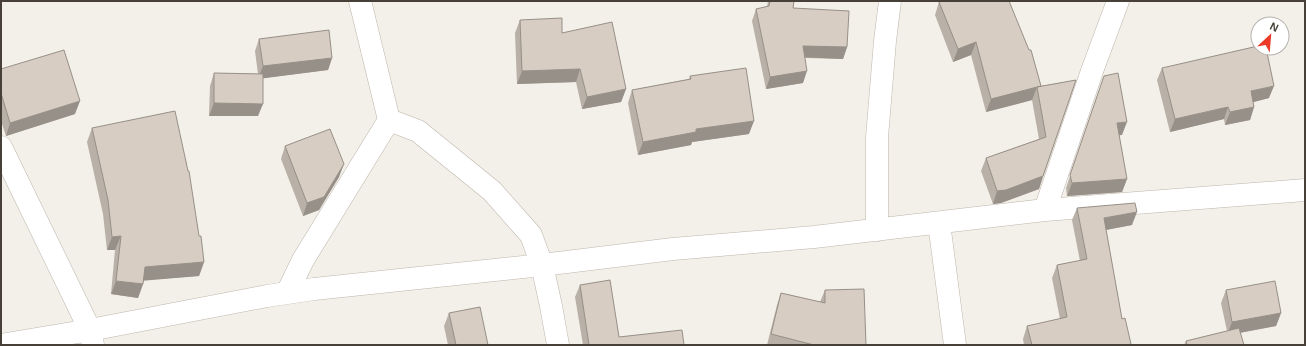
<svg xmlns="http://www.w3.org/2000/svg" width="1306" height="346" viewBox="0 0 1306 346" font-family="Arial,sans-serif">
<style>
.lines{fill:none;stroke-linecap:round;stroke-linejoin:round}
.minor-casing{stroke:#beb6ac;stroke-width:23}
.minor{stroke:#fff;stroke-width:22}
.wall{fill:#b9b0a7}
.shaded-wall{fill:#969088}
.building{fill:#d7cdc2;stroke:#969088}
</style>
<rect width="100%" height="100%" fill="#f3efe9"/>
<g class="lines">
<defs>
<path id="minor" d="M389 120 418 131 492 191 531 235 542 265 551 306 558 345
M1 147 90 330 93 345
M1045 210 1092 71 1118 1
M939 223 955 345
M877 230V137L885 41 890 1
M287 293 303 260 389 120 360 1
M1 345 90 330 267 296 314 289 542 265 673 249 814 237 1045 210 1305 190"/>
</defs>
<use href="#minor" class="minor-casing"/>
<use href="#minor" class="minor"/>
</g>
<path class="wall" d="M768 1H794L793 8 847 47 843 59 805 58 803 83 766 89 752 21 756 9 767 7Z
M939 2 1041 86 1076 80 1039 189 1001 203 993 204 981 171 986 158 1039 139 1032 100 986 112 971 55 953 62 935 15Z
M520 20 562 33 626 89 621 102 582 109 576 82 517 84 515 33Z
M259 39 332 58 328 70 263 78 258 116H209L210 86 214 73 258 74 255 51Z
M1162 68 1269 98 1253 102 1254 107 1250 120 1225 125 1224 119 1170 132 1157 80Z
M1 69 75 114 6 136 1 121Z
M690 76 749 134 692 142 691 145 638 155 628 103 632 90 689 79Z
M1104 76 1122 135H1119L1127 179 1122 192 1067 196 1066 188Z
M92 128 199 236 204 262 199 276 143 280V284L138 298 111 294 115 250H107L103 214 87 142Z
M285 146 339 177 319 210 303 216 281 159Z
M1077 208 1132 225 1106 230 1122 319 1130 345H1024L1023 339 1027 326 1060 319 1052 278 1057 265 1080 261 1072 220Z
M580 285 619 337 684 345H583L575 297Z
M825 290 866 345H767L777 305 781 293 820 302Z
M1226 290 1281 313 1276 326 1240 333 1244 345H1184L1186 341 1227 331 1221 303Z
M449 313 488 345H448L444 326Z"/>
<path class="shaded-wall" d="M976 42 971 55 953 62 958 49Z
M803 46 847 47 843 59 799 57Z
M332 58 328 70 258 79 263 66Z
M580 69 576 82 517 84 522 71Z
M807 71 803 83 766 89 770 77Z
M1041 86 1037 87 1032 100 986 112 991 99Z
M1274 86 1269 98 1246 104 1251 91Z
M626 89 621 102 582 109 587 97Z
M80 101 75 114 6 136 10 123Z
M214 103 263 104 258 116H209Z
M1228 107 1224 119 1170 132 1175 119Z
M1254 107 1250 120 1225 125 1230 112Z
M754 121 749 134 692 142 691 145 638 155 643 142 696 129Z
M1127 122 1122 135 1112 136 1117 123Z
M344 164 339 177 319 210 303 216 307 203Z
M1043 176 1039 189 1001 203 993 204 997 191Z
M1127 179 1122 192 1067 196 1072 183Z
M1137 212 1132 225 1100 231 1104 218Z
M121 236 115 250H107L112 237Z
M204 262 199 276 140 281 145 267Z
M116 281 143 284 138 298 111 294Z
M1281 313 1276 326 1227 335 1232 322Z"/>
<path class="building" d="M770 1H794L793 8 849 11 847 47 803 46 807 71 770 77 756 9 769 6Z
M942 1H1009L1029 50H1031L1041 86 991 99 976 42 958 49 939 2Z
M562 18V33L612 22 626 89 587 97 580 69 522 71 520 20Z
M329 30 332 58 263 66 259 39Z
M1258 46V48H1266L1274 86 1251 91 1254 107 1230 112 1228 107 1175 119 1162 68Z
M64 50 80 101 10 123 1 93V69Z
M746 68 754 121 696 129V132L643 142 632 90 691 79 690 76Z
M214 73 263 74V104L214 103Z
M1118 73 1127 122 1117 123 1127 179 1072 183 1070 175 1104 76Z
M1076 80 1043 176 1006 190 997 191 986 158 1046 137 1037 87Z
M175 111 188 171H189L199 236H201L204 262 145 267 143 284 116 281 121 236 112 237 108 200 92 128Z
M330 129 344 164 324 197 307 203 285 146Z
M1135 203 1137 212 1104 218 1122 319 1125 318 1131 344 1127 345H1032L1027 326 1067 317 1057 265 1087 259 1077 208Z
M610 280 619 337 682 330 684 345H589L580 285Z
M1275 281 1281 313 1232 322 1226 290Z
M864 289 866 345H814L771 334 781 293 825 303V290Z
M480 307 488 345H456L449 313Z
M1239 328 1244 345H1187L1186 341Z"/>
<rect width="1306" height="346" fill="none" stroke="#464038" stroke-width="4"/>
<g transform="translate(1270 36) rotate(26)"><circle r="19" fill="#ffffff" stroke="#b5b3af"/>
<path d="M0-3L7 15L0 10L-7 15Z" fill="#eb3a28"/>
<text y="-6" font-size="11" font-weight="bold" text-anchor="middle" fill="#464038">N</text>
</g>
</svg>
